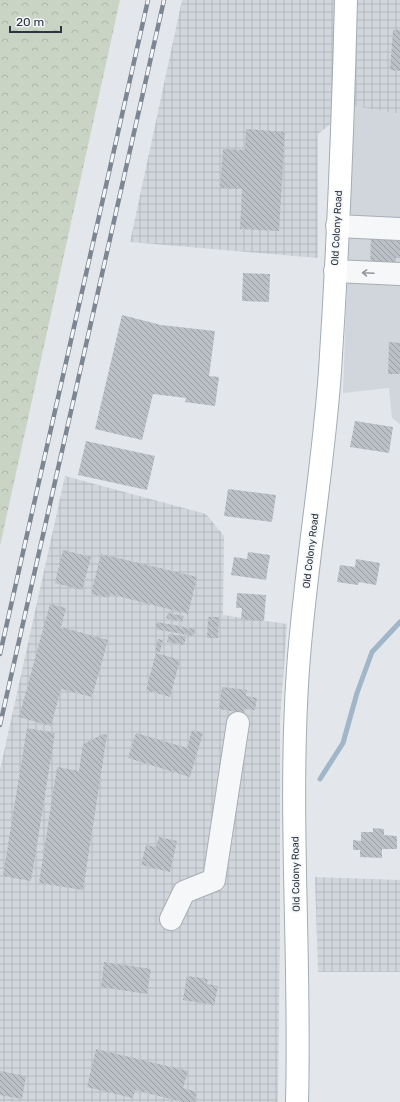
<svg xmlns="http://www.w3.org/2000/svg" width="400" height="1102" viewBox="0 0 400 1102" font-family="Rubik,sans-serif">
<style>
.built{fill:#d1d6dc}
.industrial{fill:url(#industrial-grid)}
.forest{fill:url(#forest-crowns)}
.lines{fill:none;stroke-linecap:round;stroke-linejoin:round}
.stream{stroke:#a1b6c8;stroke-width:5}
.building{fill:url(#building-back-hatch)}
.minor-casing{stroke:#a8aeb5;stroke-width:24}
.major-casing{stroke:#a3acb6;stroke-width:24}
.minor{stroke:#f6f7f9;stroke-width:22}
.major{stroke:#fff;stroke-width:22}
.rail-casing{stroke:#7d8793;stroke-width:4.5}
.rail{stroke:#f3f5f8;stroke-width:3;stroke-dasharray:9;stroke-linecap:butt}
.oneway{stroke:#91969e}
.labels{text-anchor:middle;dominant-baseline:central;stroke-width:3;stroke-linejoin:round;paint-order:stroke}
.street-label{font-size:10px;fill:#2c3542;stroke:#f3f5f8}
</style>
<defs>
<pattern id="industrial-grid" width="8" height="8" patternUnits="userSpaceOnUse"><rect width="8" height="8" fill="#d1d6dc"/><path d="M0 4h8M4 0v8" fill="none" stroke="#b4b8be"/></pattern>
<pattern id="forest-crowns" width="20" height="18" patternUnits="userSpaceOnUse"><rect width="20" height="18" fill="#cad4c5"/><path d="M2 6a3 3 0 1 1 6 0M12 15a3 3 0 1 1 6 0" fill="none" stroke="#aeb7aa"/></pattern>
<pattern id="building-back-hatch" width="6" height="6" patternUnits="userSpaceOnUse"><rect width="6" height="6" fill="#bbc0c7"/><path d="M-1 5l2 2M0 0l6 6M5-1l2 2" fill="none" stroke="#989da3"/></pattern>
</defs>
<rect width="100%" height="100%" fill="#e3e7eb"/>
<path class="built" d="M353 106 400 114V424L392 418 389 388 343 393Z"/>
<path class="industrial" d="M182 0H400V114L353 106 318 134V258L130 242Z
M65 476 206 514 224 536 223 615 287 624 280 720V926L278 1102H0V770Z
M315 877 400 880V972H318Z"/>
<path class="forest" d="M0 0H120L0 546Z"/>
<g class="lines">
<path class="stream" d="M320 779 343 743 357 693 372 652 400 622"/>
</g>
<path class="building" d="M393 30H400V71L390 70Z
M246 129 285 132 279 231 240 229 242 189 220 188 223 149 245 150Z
M371 233 394 234V241H400V258H396V271L370 270Z
M243 273 270 274 269 302 242 301Z
M122 315 161 325 215 331 209 376 219 377 215 406 185 402 186 398 153 394 142 440 95 429Z
M389 342 400 343V374H388Z
M355 421 393 427 389 453 350 447Z
M86 441 155 456 147 490 78 475Z
M228 489 276 495 272 522 224 516Z
M63 550 91 557 82 590 55 583Z
M248 552 270 555 266 580 231 575 234 557 247 559Z
M101 554 197 577 188 614 110 594 109 598 91 594Z
M356 559 380 563 376 585 359 582 358 585 337 582 340 565 355 567Z
M237 593 266 595 264 621 241 619 242 608H236Z
M50 604 66 608 61 627 108 640 92 697 61 689 51 726 19 717Z
M168 613 184 616 182 622 166 618Z
M208 617H219L218 638H207Z
M157 622 195 629 194 636 155 629Z
M169 634 186 637 184 645 167 642Z
M158 639 163 640 160 652 155 651Z
M156 653 180 660 170 697 146 690Z
M222 687 247 690 246 696 257 698 255 710 244 709 243 713 219 709Z
M27 728 55 733 31 881 3 876Z
M192 730 203 733 190 777 128 758 136 733 187 748Z
M103 734 107 735 83 890 39 883 57 767 79 771 83 744Z
M373 828 384 829V835L397 836V849H382V858L360 857V850H353V840L361 841V832H373Z
M159 837 177 841 170 872 141 865 146 845 156 847Z
M104 962 151 969 147 994 101 987Z
M187 976 208 979 207 984 218 986 214 1005 183 1000Z
M96 1049 188 1071 183 1088 197 1092 195 1102H183L135 1090 133 1098 87 1087Z
M0 1071 26 1076 22 1099 0 1095Z"/>
<g class="lines">
<defs>
<path id="minor" d="M337 226 400 229
M335 271 400 274
M171 919 184 892 214 880 238 723"/>
<path id="major" d="M297 1102C301 958 288 813 298 669 305 570 323 471 330 371 338 248 343 124 346 0"/>
</defs>
<use href="#minor" class="minor-casing"/>
<use href="#major" class="major-casing"/>
<use href="#minor" class="minor"/>
<use href="#major" class="major"/>
<defs>
<path id="rail" d="M0 654 148 0
M0 725 164 0"/>
</defs>
<use href="#rail" class="rail-casing"/>
<use href="#rail" class="rail"/>
</g>
<defs><path id="oneway-shaft" d="M-6 0H5M1.5-3L5.5 0L1.5 3" fill="none" stroke-width="1.6" stroke-linecap="round" stroke-linejoin="round"/></defs>
<use class="oneway" href="#oneway-shaft" transform="translate(368 273) rotate(-177)"/>
<g class="labels">
<g class="street-label">
<text transform="translate(337 228) rotate(-87)">Old Colony Road</text>
<text transform="translate(311 551) rotate(-83)">Old Colony Road</text>
<text transform="translate(296 874) rotate(-91)">Old Colony Road</text>
</g>
</g>
<path d="M10 26v6h51v-6" fill="none" stroke="#2c3542" stroke-width="2"/>
<text x="16" y="26" font-size="12" fill="#2c3542" stroke="#f3f5f8" stroke-width="3" paint-order="stroke">20 m</text>
</svg>
